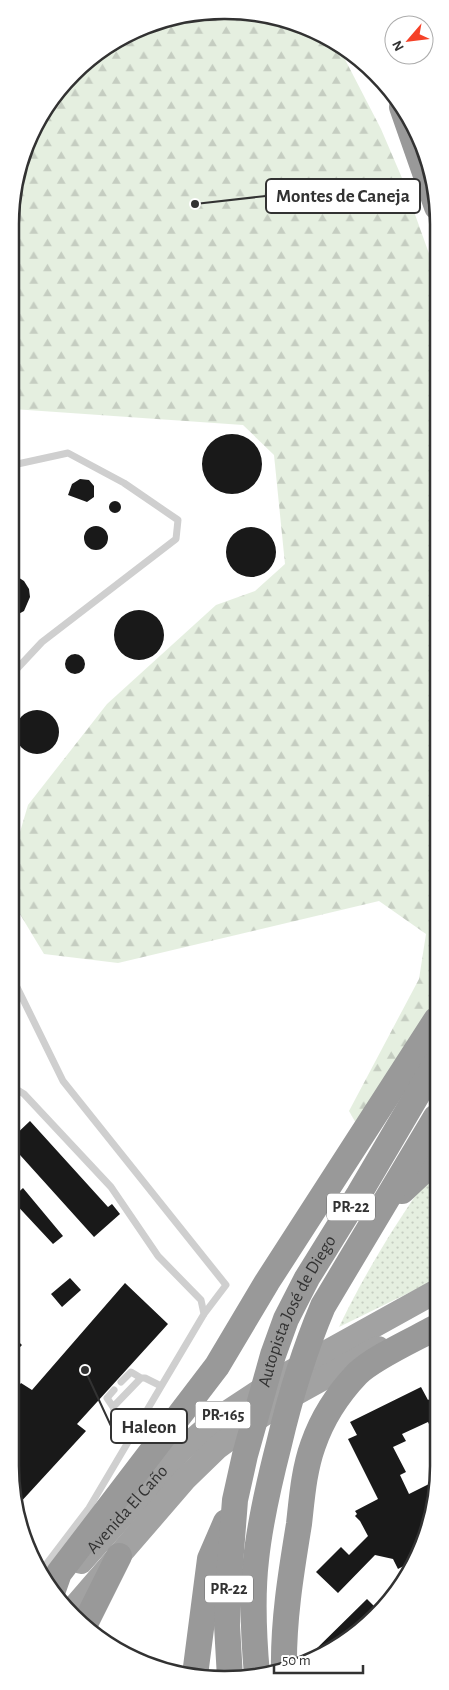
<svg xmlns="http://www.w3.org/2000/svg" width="449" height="1690" viewBox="0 0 449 1690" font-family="'Alegreya Sans',sans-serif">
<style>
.grass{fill:url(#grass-dots)}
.forest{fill:url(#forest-firs)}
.building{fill:#191919}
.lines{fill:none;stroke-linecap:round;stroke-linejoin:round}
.service{stroke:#cfcfcf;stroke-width:7}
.trunk{stroke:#a2a2a2;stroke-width:24}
.motorway{stroke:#999;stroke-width:26}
.labels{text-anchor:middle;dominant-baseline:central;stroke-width:5;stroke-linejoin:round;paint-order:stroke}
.shield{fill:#fff;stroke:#707070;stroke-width:1}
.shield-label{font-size:16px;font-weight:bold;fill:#323232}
.street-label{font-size:18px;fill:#323232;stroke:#fff}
.rim{fill:none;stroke:#323232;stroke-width:2.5}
.leader{fill:none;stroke:#323232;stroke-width:2}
.callout-dot{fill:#323232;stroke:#fff;stroke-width:2}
.callout{fill:#fff;stroke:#323232;stroke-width:2}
.callout-label{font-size:19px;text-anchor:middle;font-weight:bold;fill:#323232}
</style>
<defs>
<pattern id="grass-dots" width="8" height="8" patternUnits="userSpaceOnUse" patternTransform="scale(1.25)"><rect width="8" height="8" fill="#e5efe0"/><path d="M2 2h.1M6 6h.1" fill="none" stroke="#c5cdc1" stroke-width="1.8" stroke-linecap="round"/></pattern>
<pattern id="forest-firs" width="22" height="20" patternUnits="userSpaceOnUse" patternTransform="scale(1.25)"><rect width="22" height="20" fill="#e5efe0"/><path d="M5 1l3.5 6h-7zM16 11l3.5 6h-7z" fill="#c5cdc1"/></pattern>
</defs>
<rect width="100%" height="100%" fill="#fff"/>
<path class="grass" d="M436 1167 435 1280 339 1327C366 1271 399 1217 436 1167Z"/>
<path class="forest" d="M182 14H266L331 39 336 42 381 129 402 178 437 276 436 1003 415 1037 356 1123 349 1111 419 979 426 934 379 901 118 963 44 954 12 901V859L28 805 107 704 216 605 255 591 285 564 274 455 243 425 13 409 14 183 46 106 105 46Z"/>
<path class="building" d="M202 464a30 30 0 1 1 60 0a30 30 0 1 1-60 0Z
M80 479 89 480 94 486V497L87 502 68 495 72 484Z
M109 507a6 6 0 1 1 12 0a6 6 0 1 1-12 0Z
M84 538a12 12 0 1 1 24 0a12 12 0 1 1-24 0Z
M226 552a25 25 0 1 1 50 0a25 25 0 1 1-50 0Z
M13 574 24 581 29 589 30 597 24 611 13 617Z
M114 635a25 25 0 1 1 50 0a25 25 0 1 1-50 0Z
M65 664a10 10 0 1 1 20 0a10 10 0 1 1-20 0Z
M15 732a22 22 0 1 1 44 0a22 22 0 1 1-44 0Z
M30 1121 108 1207 112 1204 120 1214 94 1237 11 1145V1139Z
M23 1188 63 1236 53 1244 11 1199Z
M70 1278 81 1290 62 1307 51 1294Z
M125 1283 168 1324 77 1424 86 1431 18 1505 10 1466V1396L21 1383 32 1390Z
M10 1334 22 1345 10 1357Z
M421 1387 428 1400 435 1396V1437L428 1422 402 1434 406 1441 393 1447 406 1472 400 1475 409 1494 435 1481V1507L412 1569 409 1563 398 1569 393 1559 375 1555 338 1593 316 1572 341 1547 349 1555 368 1536 360 1521 355 1516 357 1514 355 1511 378 1499 348 1439 357 1435 350 1422Z
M367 1599 378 1610 355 1636 309 1658 308 1657Z"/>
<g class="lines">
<path class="service" d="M13 673 42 642 176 539 178 520 124 483 68 453 13 465
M12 977 63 1081 226 1285 204 1314 89 1508 41 1571
M11 1086 24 1094 111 1187 158 1256 201 1300 204 1314
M121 1382 131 1372 141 1378
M113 1407 107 1398 114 1390
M134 1432 115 1414 113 1407 141 1378H145L161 1386"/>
<g class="trunk">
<path id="s1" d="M81 1562 180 1451 217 1419 278 1379 435 1292"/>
<path d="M70 1612 185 1479 218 1447 252 1422 295 1394 378 1348"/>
</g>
<g class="motorway">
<path d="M402 107 437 207"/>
<path d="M402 1191 436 1159"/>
<path d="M53 1590 59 1573 217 1366 267 1282 436 1020"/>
<path d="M85 1624 119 1556"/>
<path d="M284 1671C283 1621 291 1573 299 1524 302 1497 304 1470 313 1445 322 1419 338 1394 357 1374 373 1358 413 1340 435 1328"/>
<path d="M195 1675 210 1559 226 1522"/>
<path d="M257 1675C254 1641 252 1594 256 1560 260 1521 269 1483 279 1444 290 1397 304 1351 323 1306L436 1117"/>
<path id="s2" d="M230 1678 227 1625 230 1565 235 1500 245 1455 273 1355 286 1319 307 1278 359 1194 436 1063"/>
</g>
</g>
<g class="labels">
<g class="shield">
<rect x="327" y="1193.5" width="48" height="27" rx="4"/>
<rect x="195.5" y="1401.5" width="55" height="27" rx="4"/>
<rect x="205" y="1575.5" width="48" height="27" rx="4"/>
</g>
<g class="shield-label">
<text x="351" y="1207">PR-22</text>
<text x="223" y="1415">PR-165</text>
<text x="229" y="1589">PR-22</text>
</g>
<g class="street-label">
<text stroke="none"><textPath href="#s2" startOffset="378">Autopista José de Diego</textPath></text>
<text stroke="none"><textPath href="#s1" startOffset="70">Avenida El Caño</textPath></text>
</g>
</g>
<path d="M0 0H449V1690H0ZM224 19H225A205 205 0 0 1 430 224V1466A205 205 0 0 1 225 1671H224A205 205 0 0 1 19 1466V224A205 205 0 0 1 224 19Z" fill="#fff" fill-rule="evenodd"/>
<path class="rim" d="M224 19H225A205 205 0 0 1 430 224V1466A205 205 0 0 1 225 1671H224A205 205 0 0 1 19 1466V224A205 205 0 0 1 224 19Z"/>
<path class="leader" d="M195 204L266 196M85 1370L111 1426"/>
<g class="callout-dot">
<circle cx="195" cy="204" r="5"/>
<circle cx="85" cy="1370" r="5"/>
</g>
<g class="callout">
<rect x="266" y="179" width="154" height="34" rx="5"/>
<rect x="111" y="1409" width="76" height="34" rx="5"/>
</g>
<g class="callout-label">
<text x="343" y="202">Montes de Caneja</text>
<text x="149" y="1433">Haleon</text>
</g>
<g transform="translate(409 40) rotate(242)"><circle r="24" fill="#ffffff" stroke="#adadad"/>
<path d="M0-4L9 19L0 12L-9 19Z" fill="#f54128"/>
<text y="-8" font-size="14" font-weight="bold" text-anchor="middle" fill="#323232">N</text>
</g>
<path d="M274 1665v8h89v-8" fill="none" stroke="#323232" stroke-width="2.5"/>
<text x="282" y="1665" font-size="15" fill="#323232" stroke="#ffffff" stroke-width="4" paint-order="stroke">50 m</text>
</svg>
